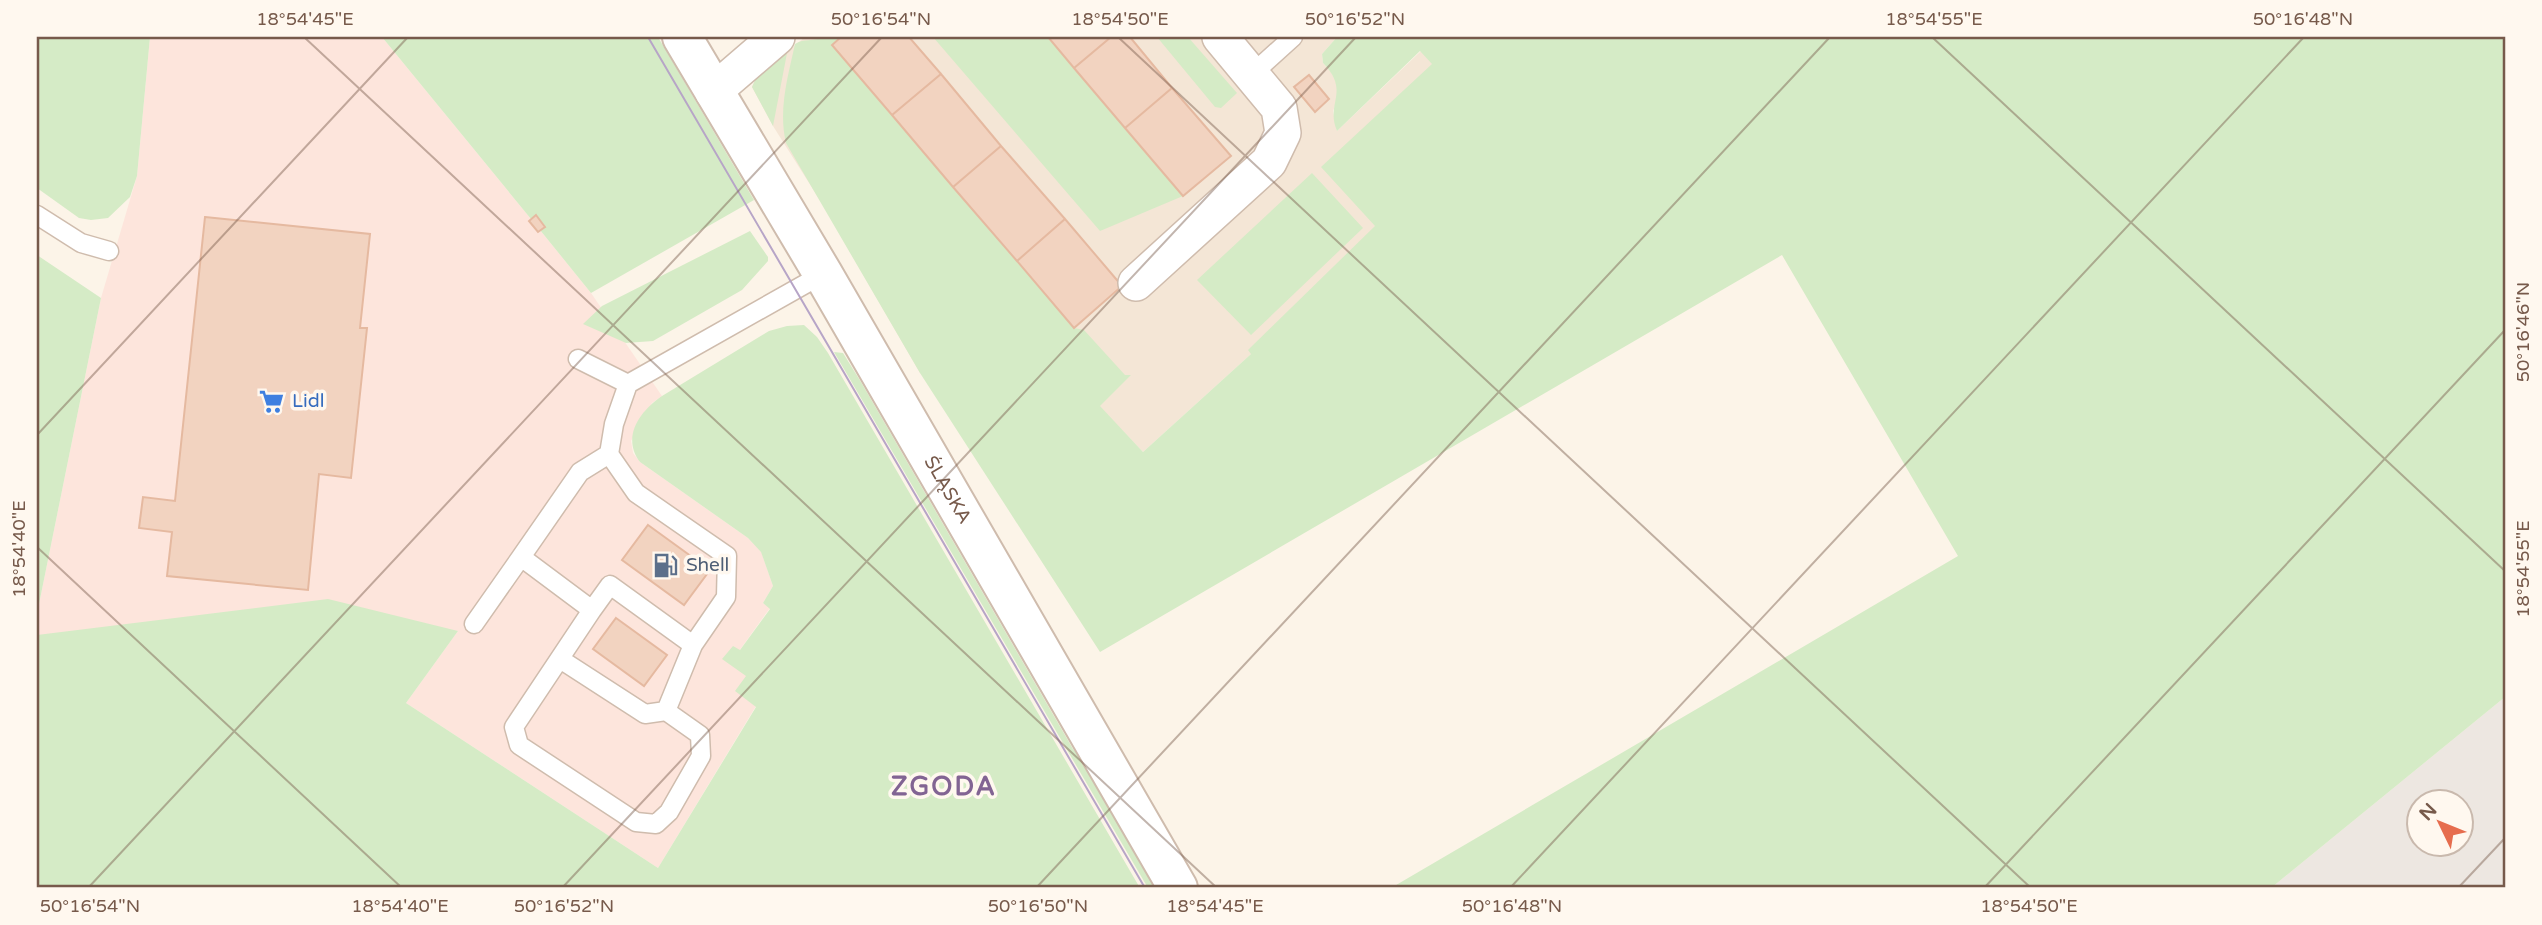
<svg xmlns="http://www.w3.org/2000/svg" width="2542" height="925" viewBox="0 0 2542 925" font-family="'Varela Round',sans-serif">
<style>
.residential{fill:#f4e6d6}
.commercial{fill:#fde5dc}
.industrial{fill:#ede7e1;fill-rule:evenodd}
.green{fill:#d5ebc6}
.building{fill:#f2d3c0;stroke:#e5b9a0;stroke-width:2}
.lines{fill:none;stroke-linecap:round;stroke-linejoin:round}
.service-casing{stroke:#cfbcad;stroke-width:21}
.minor-casing{stroke:#cfbcad;stroke-width:38}
.tertiary-casing{stroke:#cfbcad;stroke-width:42}
.service{stroke:#fff;stroke-width:18}
.minor{stroke:#fff;stroke-width:35}
.tertiary{stroke:#fff;stroke-width:38}
.tram{stroke:#b7a5c7;stroke-width:2}
.ticks{fill:none;stroke:#775a4b;stroke-width:2;stroke-opacity:0.45}
.labels{text-anchor:middle;dominant-baseline:central;stroke-width:7;stroke-linejoin:round;paint-order:stroke}
.shop-label{font-size:19px;fill:#366cbe;stroke:#fff8ef;text-anchor:start}
.street-label{font-size:19px;fill:#775a4b;stroke:#fff8ef}
.service-label{font-size:19px;fill:#4e5e75;stroke:#fff8ef;text-anchor:start}
.district-label{font-size:26px;font-weight:bold;letter-spacing:2px;fill:#826493;stroke:#fff8ef}
.neatline{fill:none;stroke:#775a4b;stroke-width:2.5}
.ticks-label{font-size:18px;text-anchor:middle;fill:#775a4b}
</style>
<rect width="100%" height="100%" fill="#fcf4e8"/>
<path class="residential" d="M805 37H1337L1322 54 1323 63 1331 72 1337 83 1338 98 1333 111 1337 131 1421 51 1449 81 1436 257 1251 354 1143 452 1099 406 1130 375 953 390 920 373 823 205 773 126 752 87 757 76Z"/>
<path class="commercial" d="M150 37H382L531 219 529 221 538 232 540 230 591 293 662 396 652 403 631 441 633 453 640 462 748 538 761 551 773 586 763 603 770 608 739 651 756 706 658 868 406 703 458 631 37 635V614L101 298 137 176Z"/>
<path class="industrial" d="M2505 697V888H2271ZM2420 802H2462V844H2420Z"/>
<path class="green" d="M37 37H150L137 176 130 197 108 218 91 220 79 218 37 188Z
M382 37H658L754 200 591 293 540 230 545 226 536 215 531 219Z
M824 37H841L832 45 1074 328 1084 330 1125 375H1131L1100 406 1143 452 1251 354 1248 350 1251 347 1375 226 1321 167 1432 64 1420 51 1337 131C1325 103 1351 92 1323 63L1322 54 1337 37H2505V697L2271 888H1391L1958 556 1782 255 1100 652 920 373 786 143C778 110 788 76 795 44 804 38 813 42 824 37Z
M933 37H1048L1183 196 1100 231Z
M1157 37H1188L1237 93 1221 108 1215 107Z
M788 48 773 126 752 87 757 76Z
M1312 173 1363 228 1251 335 1197 280Z
M750 231 768 257V261L742 290 653 341 626 343 583 324 602 306Z
M37 255 101 298 37 614Z
M804 325 817 337 828 353 1140 888H37V635L328 599 458 631 406 703 658 868 756 707 735 691 746 676 722 659 733 646 740 650 770 609 763 603 773 586 761 552 748 538 640 462C621 437 640 411 662 396L769 331 787 326Z
M834 352 843 353 861 382 1073 749 1079 755 1144 869 1157 888H1148Z"/>
<path class="building" d="M841 37H909L941 74 892 115 832 45Z
M1048 37H1111L1074 68Z
M1111 37H1130L1172 88 1125 128 1074 68Z
M941 74 1001 146 953 187 892 115Z
M1309 75 1329 99 1315 112 1294 87Z
M1172 88 1231 156 1183 196 1125 128Z
M1001 146 1065 219 1017 261 953 187Z
M536 215 545 227 538 232 529 221Z
M205 217 370 234 360 328H367L351 478 319 474 308 590 167 576 172 532 139 528 143 497 175 501Z
M1065 219 1122 286 1074 328 1017 261Z
M648 525 710 570 684 605 622 560Z
M616 618 667 655 644 686 593 649Z"/>
<g class="lines">
<defs>
<path id="service" d="M1251 75 1293 37
M37 215 81 243 109 251
M578 359 628 384 823 274
M609 454 636 493 727 556 726 597 693 645 610 585 592 610 521 557 580 472 609 454 614 424 628 384
M592 610 514 727 519 745 636 822 656 824 669 812 701 756 700 735 666 711 693 645
M474 624 521 557
M560 659 645 714 666 711"/>
<path id="minor" d="M713 92 777 37
M1136 283 1269 162 1283 133 1279 108 1220 37"/>
<g id="tertiary">
<path id="s1" d="M682 37 823 274 1178 888"/>
</g>
</defs>
<use href="#service" class="service-casing"/>
<use href="#minor" class="minor-casing"/>
<use href="#tertiary" class="tertiary-casing"/>
<use href="#service" class="service"/>
<use href="#minor" class="minor"/>
<use href="#tertiary" class="tertiary"/>
<path class="tram" d="M648 37 1145 888"/>
</g>
<path class="ticks" d="M304 37 1217 888M1118 37 2031 888M1932 37 2505 571M37 435 408 37M37 547 402 888M88 888 882 37M562 888 1356 37M1036 888 1830 37M1510 888 2304 37M1984 888 2505 330M2458 888 2505 838"/>
<defs>
<symbol id="supermarket-bare" viewBox="-9 -9 18 18"><path d="M-6-5.5h2.5l.6 2H6L4.5 2H-2.5L-4.4-4H-6ZM-1.5 3.2a1.3 1.3 0 1 0 .1 0ZM3 3.2a1.3 1.3 0 1 0 .1 0Z" fill="#3f7fe0" stroke="#fff8ef" stroke-width="2.5" paint-order="stroke"/></symbol>
<symbol id="fuel-bare" viewBox="-9 -9 18 18"><path d="M-5.5-6h7V0h2V4h1.3V-2.5L3-4.5l.8-.8L6-3V5H2.5V1h-1V6h-7ZM-4.2-4.7v3.2H.2V-4.7Z" fill="#5c6f8a" stroke="#fff8ef" stroke-width="2.5" paint-order="stroke"/></symbol>
</defs>
<g fill-rule="evenodd">
<use href="#supermarket-bare" x="254" y="384" width="35" height="35"/>
<use href="#fuel-bare" x="648" y="548" width="35" height="35"/>
</g>
<g class="labels">
<g class="shop-label">
<text x="292" y="401">Lidl</text>
</g>
<g class="street-label">
<text stroke="none"><textPath href="#s1" startOffset="525">ŚLĄSKA</textPath></text>
</g>
<g class="service-label">
<text x="686" y="565">Shell</text>
</g>
<g class="district-label">
<text x="944" y="786">ZGODA</text>
</g>
</g>
<rect width="2542" height="925" fill="none" stroke="#fff8ef" stroke-width="77"/>
<g transform="translate(2440 823) rotate(313)"><circle r="33" fill="#fff8ef" stroke="#c9b9ad" stroke-width="2"/>
<path d="M0-5L12 26L0 18L-12 26Z" fill="#e66d4e"/>
<text y="-10" font-size="19" font-weight="bold" text-anchor="middle" fill="#775a4b">N</text>
</g>
<rect x="38" y="38" width="2466" height="848" class="neatline"/>
<g class="ticks-label">
<text x="305" y="25">18°54'45"E</text>
<text x="881" y="25">50°16'54"N</text>
<text x="1120" y="25">18°54'50"E</text>
<text x="1355" y="25">50°16'52"N</text>
<text x="1934" y="25">18°54'55"E</text>
<text x="2303" y="25">50°16'48"N</text>
<text transform="translate(2523 332) rotate(-90)" y="6">50°16'46"N</text>
<text transform="translate(19 549) rotate(-90)" y="6">18°54'40"E</text>
<text transform="translate(2523 569) rotate(-90)" y="6">18°54'55"E</text>
<text x="90" y="912">50°16'54"N</text>
<text x="400" y="912">18°54'40"E</text>
<text x="564" y="912">50°16'52"N</text>
<text x="1038" y="912">50°16'50"N</text>
<text x="1215" y="912">18°54'45"E</text>
<text x="1512" y="912">50°16'48"N</text>
<text x="2029" y="912">18°54'50"E</text>
</g>
</svg>
